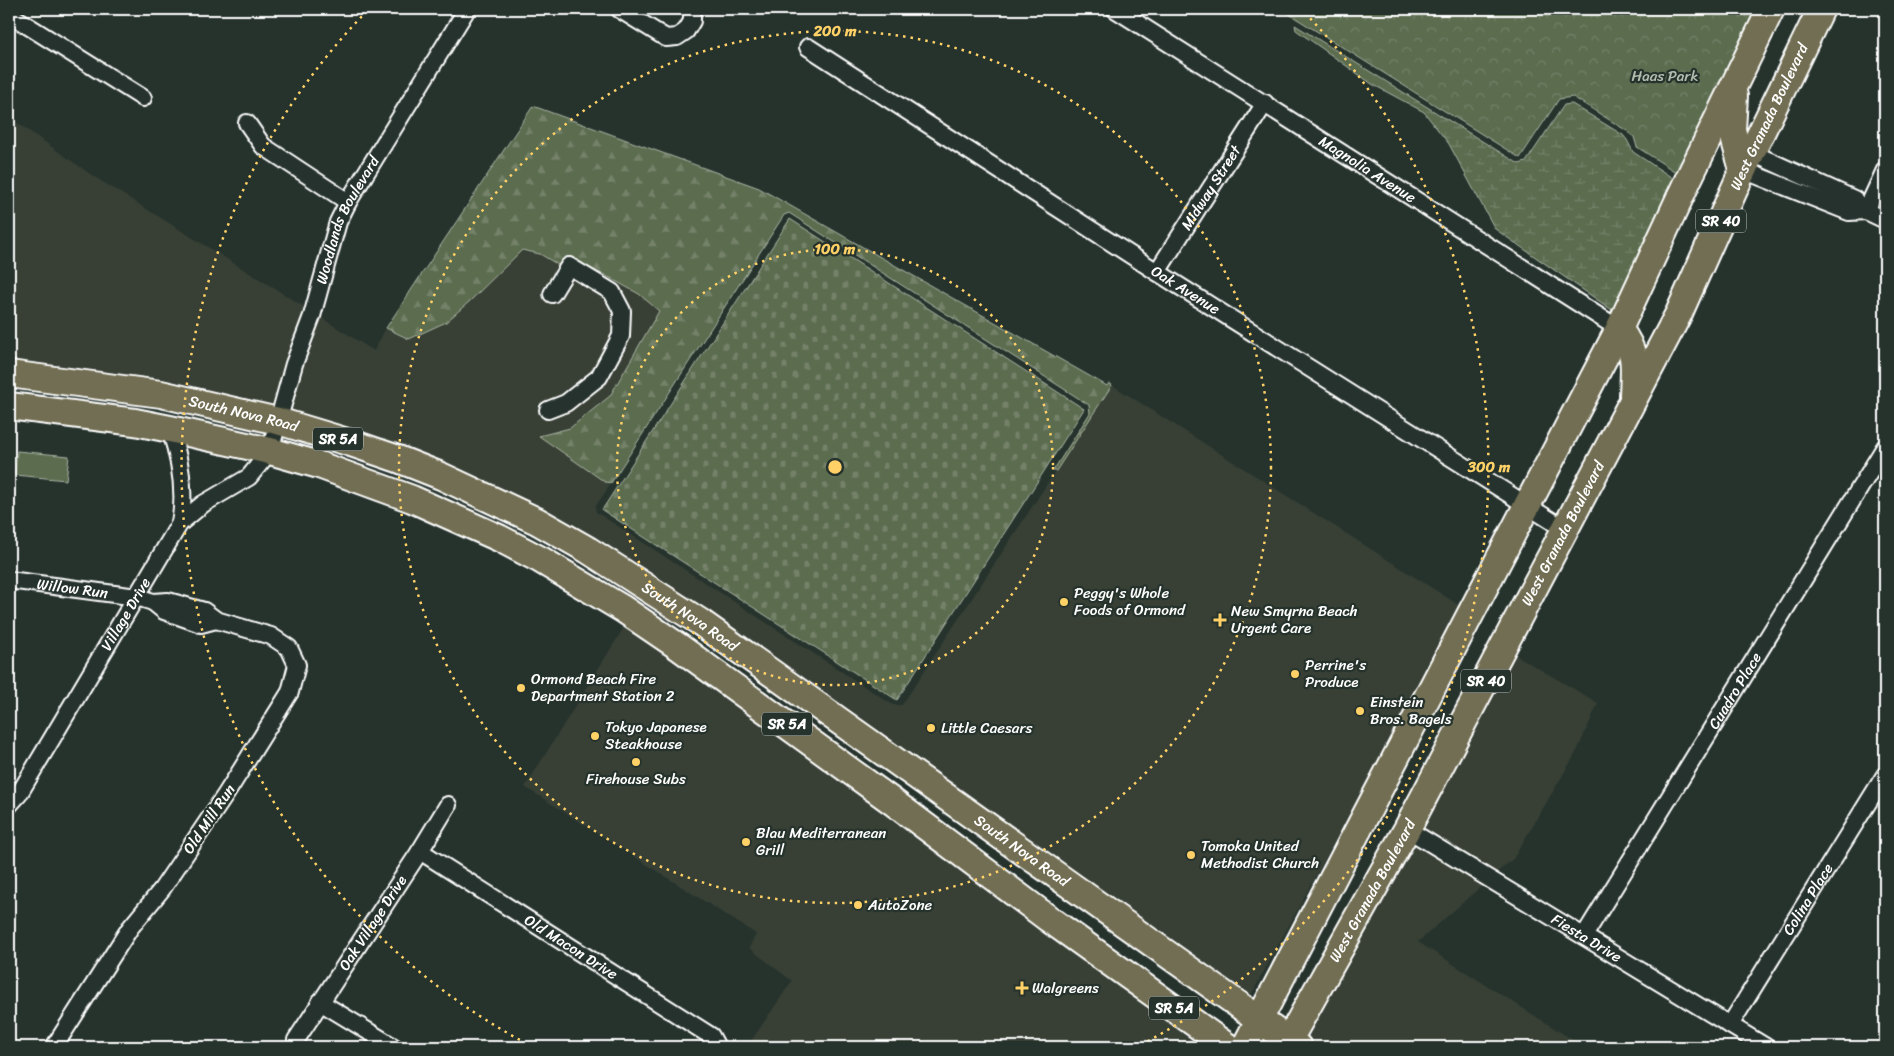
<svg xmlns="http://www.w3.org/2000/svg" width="1894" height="1056" viewBox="0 0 1894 1056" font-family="Sriracha,sans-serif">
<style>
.built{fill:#384036}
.forest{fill:url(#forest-firs);stroke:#adb6a7}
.wetland{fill:url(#wetland-marsh);stroke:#adb6a7}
.cemetery{fill:url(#cemetery-stones);stroke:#adb6a7}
.park{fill:url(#park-crowns);stroke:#adb6a7}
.garden{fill:#5b6c4f;stroke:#adb6a7}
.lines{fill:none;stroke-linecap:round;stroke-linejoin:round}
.minor-casing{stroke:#fff;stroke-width:20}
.primary-casing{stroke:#fff;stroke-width:30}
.minor{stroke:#26332d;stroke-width:16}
.primary{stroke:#726e52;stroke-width:26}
.ring{fill:none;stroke:#ffd166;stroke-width:2.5;stroke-dasharray:2.5 5}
.poi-dot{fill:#ffd166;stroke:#26332d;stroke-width:2}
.labels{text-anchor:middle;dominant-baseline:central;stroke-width:4.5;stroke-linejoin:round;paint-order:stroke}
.shield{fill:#26332d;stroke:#bec2c0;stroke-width:1}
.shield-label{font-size:14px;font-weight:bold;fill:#fff}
.park-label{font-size:15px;fill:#b5bdb0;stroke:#26332d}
.street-label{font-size:15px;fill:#fff;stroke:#26332d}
.poi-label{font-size:15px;fill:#fff;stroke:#26332d;text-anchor:start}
.centre{fill:#ffd166;stroke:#26332d;stroke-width:2.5}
.ring-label{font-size:15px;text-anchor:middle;font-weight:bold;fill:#ffd166;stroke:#26332d;stroke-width:4.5;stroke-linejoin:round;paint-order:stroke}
</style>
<defs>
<pattern id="forest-firs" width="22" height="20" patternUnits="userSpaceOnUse" patternTransform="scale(1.25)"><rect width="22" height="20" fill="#5b6c4f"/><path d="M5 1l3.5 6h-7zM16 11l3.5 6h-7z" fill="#748269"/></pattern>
<pattern id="wetland-marsh" width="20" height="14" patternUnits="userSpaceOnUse" patternTransform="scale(1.25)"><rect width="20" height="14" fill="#5b6c4f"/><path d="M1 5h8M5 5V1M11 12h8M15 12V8" fill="none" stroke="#748269"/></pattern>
<pattern id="cemetery-stones" width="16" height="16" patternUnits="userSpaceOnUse" patternTransform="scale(1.25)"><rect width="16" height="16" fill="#5b6c4f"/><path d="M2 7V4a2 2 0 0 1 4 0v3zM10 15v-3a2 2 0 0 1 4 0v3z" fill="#748269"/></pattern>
<pattern id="park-crowns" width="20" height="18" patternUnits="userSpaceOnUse" patternTransform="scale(1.25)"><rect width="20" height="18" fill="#5b6c4f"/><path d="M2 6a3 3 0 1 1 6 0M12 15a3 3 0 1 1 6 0" fill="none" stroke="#748269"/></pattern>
</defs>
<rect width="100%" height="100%" fill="#26332d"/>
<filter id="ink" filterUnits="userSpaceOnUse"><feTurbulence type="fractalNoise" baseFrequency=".02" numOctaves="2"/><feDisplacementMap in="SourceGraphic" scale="10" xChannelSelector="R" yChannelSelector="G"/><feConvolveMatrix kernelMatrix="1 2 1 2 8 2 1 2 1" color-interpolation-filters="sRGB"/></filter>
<g filter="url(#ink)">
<path class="built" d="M9 117 93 176 306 308 286 361 272 412 9 366Z
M522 250 540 254 560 266 541 296 555 305 573 277 606 297 614 312 613 334 593 372 561 396 537 405 545 420 572 410 605 384 628 340 630 308 619 289 595 273H601L639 294 660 311 610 396 570 428 539 436 610 485 595 507 596 512 893 705H902L1112 385 1462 607 1249 999 639 572 288 416 302 367 320 317 374 351 386 328 409 339 446 322 470 301Z
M628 621 1215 1047H747L792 981 749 948 756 934 525 787Z
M1512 653 1598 703 1577 751 1513 859 1495 874 1418 827Z
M1411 840 1484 884 1418 942 1584 1047H1311L1299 1039Z"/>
<path class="forest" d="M533 106 759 188 1107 386 1109 383 1112 385 1056 471H1053L1090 413 1089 405 789 213 784 215 611 483 605 482 539 436 570 428 610 396 659 311 639 294 601 273C584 271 582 258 562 261L560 266 540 254 522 250 470 301 446 322 409 339 386 328Z"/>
<path class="wetland" d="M1295 25 1519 164 1526 162 1564 105 1572 104 1623 135 1627 140 1633 152 1674 179 1636 272 1615 312 1495 229 1449 144 1424 112 1372 84 1296 30Z"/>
<path class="cemetery" d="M790 219 1084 409 897 700 602 510Z"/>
<path class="park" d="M1281 9H1771L1688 180 1637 147 1634 137 1627 131 1573 97 1559 99 1520 158Z"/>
<path class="garden" d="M17 451 69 456 66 480 15 475Z"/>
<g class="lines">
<defs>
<g id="minor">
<path d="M619 9 666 38 677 37 686 31 692 21V9"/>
<path id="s1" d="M1115 9 1619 329"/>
<path d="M9 14 143 98"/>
<path id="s2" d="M808 47 1157 272 1566 530"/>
<path d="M247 123 263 146 348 202"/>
<path d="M1752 153 1854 199 1866 211 1885 220"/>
<path d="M1743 170 1849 212 1866 211"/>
<path d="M1866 211 1885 170"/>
<path id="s3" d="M1157 272 1265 103"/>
<path d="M548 410 566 403 599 377 621 336 622 311 612 292 569 266 552 294"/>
<path d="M170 429C180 459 186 492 180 523"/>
<path id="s4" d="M9 580 137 597 153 602 168 601 204 611 216 620 271 636 289 648 297 665 290 692 226 794 162 889 130 928 54 1047"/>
<path d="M153 602 164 611 201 624 216 620"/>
<path id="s5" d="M9 805 19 794 180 523 203 504 249 477 270 451 294 364 312 316 338 222 348 202 467 9"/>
<path id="s6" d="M1407 829 1766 1047"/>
<path id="s7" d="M420 851 711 1036 717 1047"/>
<path id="s8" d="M1584 936 1885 447"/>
<path d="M320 1002 394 1047"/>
<path id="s9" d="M1730 1025 1885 775"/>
<path id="s10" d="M296 1040 420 851 448 805"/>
</g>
<g id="primary">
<path d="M1734 96 1732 130 1743 170"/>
<path d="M1619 329C1638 354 1634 366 1633 395"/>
<path id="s11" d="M9 374 161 394 278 421 351 443 398 459 441 476 537 521 588 550 700 622 1298 1047"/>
<path d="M9 406 135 422 170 429 270 451 319 465 412 499 499 538 541 560 623 609 679 647 893 802 1049 919 1228 1047"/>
<path d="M1245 1047 1619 329 1688 180 1771 9"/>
<path id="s12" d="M1285 1047 1407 829 1679 313 1743 170 1821 9"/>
</g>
</defs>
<use href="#minor" class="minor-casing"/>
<use href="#primary" class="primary-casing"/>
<use href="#minor" class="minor"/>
<use href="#primary" class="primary"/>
</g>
</g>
<g class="ring">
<circle cx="835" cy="467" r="218"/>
<circle cx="835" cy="467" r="436"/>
<path d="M533 1047A654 654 0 0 1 365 13M1305 13A654 654 0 0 1 1137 1047"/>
</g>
<g class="poi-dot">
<circle cx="1064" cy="602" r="5"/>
<path d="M1217.5 612.5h5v5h5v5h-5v5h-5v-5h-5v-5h5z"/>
<circle cx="1295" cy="674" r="5"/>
<circle cx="521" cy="688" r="5"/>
<circle cx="1360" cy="711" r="5"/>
<circle cx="931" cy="728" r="5"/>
<circle cx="595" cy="736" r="5"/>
<circle cx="636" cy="762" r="5"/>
<circle cx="746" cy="842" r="5"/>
<circle cx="1191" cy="855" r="5"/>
<circle cx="858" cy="905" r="5"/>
<path d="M1019.5 980.5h5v5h5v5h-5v5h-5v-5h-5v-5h5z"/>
</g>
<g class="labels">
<g class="shield">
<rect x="1696" y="209.5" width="50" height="23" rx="4"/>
<rect x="313" y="427.5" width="50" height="23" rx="4"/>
<rect x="1461" y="669.5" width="50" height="23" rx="4"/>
<rect x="762" y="712.5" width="50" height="23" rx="4"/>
<rect x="1149" y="996.5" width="50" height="23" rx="4"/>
</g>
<g class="shield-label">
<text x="1721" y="221">SR 40</text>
<text x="338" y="439">SR 5A</text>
<text x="1486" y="681">SR 40</text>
<text x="787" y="724">SR 5A</text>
<text x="1174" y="1008">SR 5A</text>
</g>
<g class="park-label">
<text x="1665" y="76">Haas Park</text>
</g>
<g class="street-label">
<text stroke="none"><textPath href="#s12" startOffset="1049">West Granada Boulevard</textPath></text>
<text stroke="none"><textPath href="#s1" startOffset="299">Magnolia Avenue</textPath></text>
<text stroke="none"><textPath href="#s3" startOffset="100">Midway Street</textPath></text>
<text stroke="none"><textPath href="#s5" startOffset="691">Woodlands Boulevard</textPath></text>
<text stroke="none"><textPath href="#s2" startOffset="449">Oak Avenue</textPath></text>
<text stroke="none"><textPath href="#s11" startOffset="238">South Nova Road</textPath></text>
<text stroke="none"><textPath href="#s12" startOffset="584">West Granada Boulevard</textPath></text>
<text stroke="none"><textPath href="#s4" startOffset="64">Willow Run</textPath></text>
<text stroke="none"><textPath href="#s5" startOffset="224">Village Drive</textPath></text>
<text stroke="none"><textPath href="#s11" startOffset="732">South Nova Road</textPath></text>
<text stroke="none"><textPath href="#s8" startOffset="288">Cuadro Place</textPath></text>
<text transform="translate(209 819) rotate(-56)">Old Mill Run</text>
<text stroke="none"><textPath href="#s11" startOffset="1138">South Nova Road</textPath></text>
<text stroke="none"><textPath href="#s12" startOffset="179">West Granada Boulevard</textPath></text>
<text stroke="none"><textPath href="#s9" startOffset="148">Colina Place</textPath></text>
<text stroke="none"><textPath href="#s10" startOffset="140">Oak Village Drive</textPath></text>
<text stroke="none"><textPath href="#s6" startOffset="210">Fiesta Drive</textPath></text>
<text stroke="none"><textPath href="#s7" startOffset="179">Old Macon Drive</textPath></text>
</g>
<g class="poi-label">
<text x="1074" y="593">Peggy's Whole<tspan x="1074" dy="17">Foods of Ormond</tspan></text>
<text x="1231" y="611">New Smyrna Beach<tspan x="1231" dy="17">Urgent Care</tspan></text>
<text x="1305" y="665">Perrine's<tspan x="1305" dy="17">Produce</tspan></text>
<text x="531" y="679">Ormond Beach Fire<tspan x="531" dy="17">Department Station 2</tspan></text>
<text x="1370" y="702">Einstein<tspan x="1370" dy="17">Bros. Bagels</tspan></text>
<text x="605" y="727">Tokyo Japanese<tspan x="605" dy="17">Steakhouse</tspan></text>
<text x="941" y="728">Little Caesars</text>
<text x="636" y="779" text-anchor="middle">Firehouse Subs</text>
<text x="756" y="833">Blau Mediterranean<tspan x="756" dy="17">Grill</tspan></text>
<text x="1201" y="846">Tomoka United<tspan x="1201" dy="17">Methodist Church</tspan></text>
<text x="868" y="905">AutoZone</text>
<text x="1032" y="988">Walgreens</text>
</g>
</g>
<circle cx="835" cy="467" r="8" class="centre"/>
<g class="ring-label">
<text x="835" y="36">200 m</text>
<text x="835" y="254">100 m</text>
<text x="1489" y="472">300 m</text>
</g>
<rect width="1894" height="1056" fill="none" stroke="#26332d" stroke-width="30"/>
<rect x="15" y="15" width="1864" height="1026" fill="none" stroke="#fff" stroke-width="2" filter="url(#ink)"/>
</svg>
